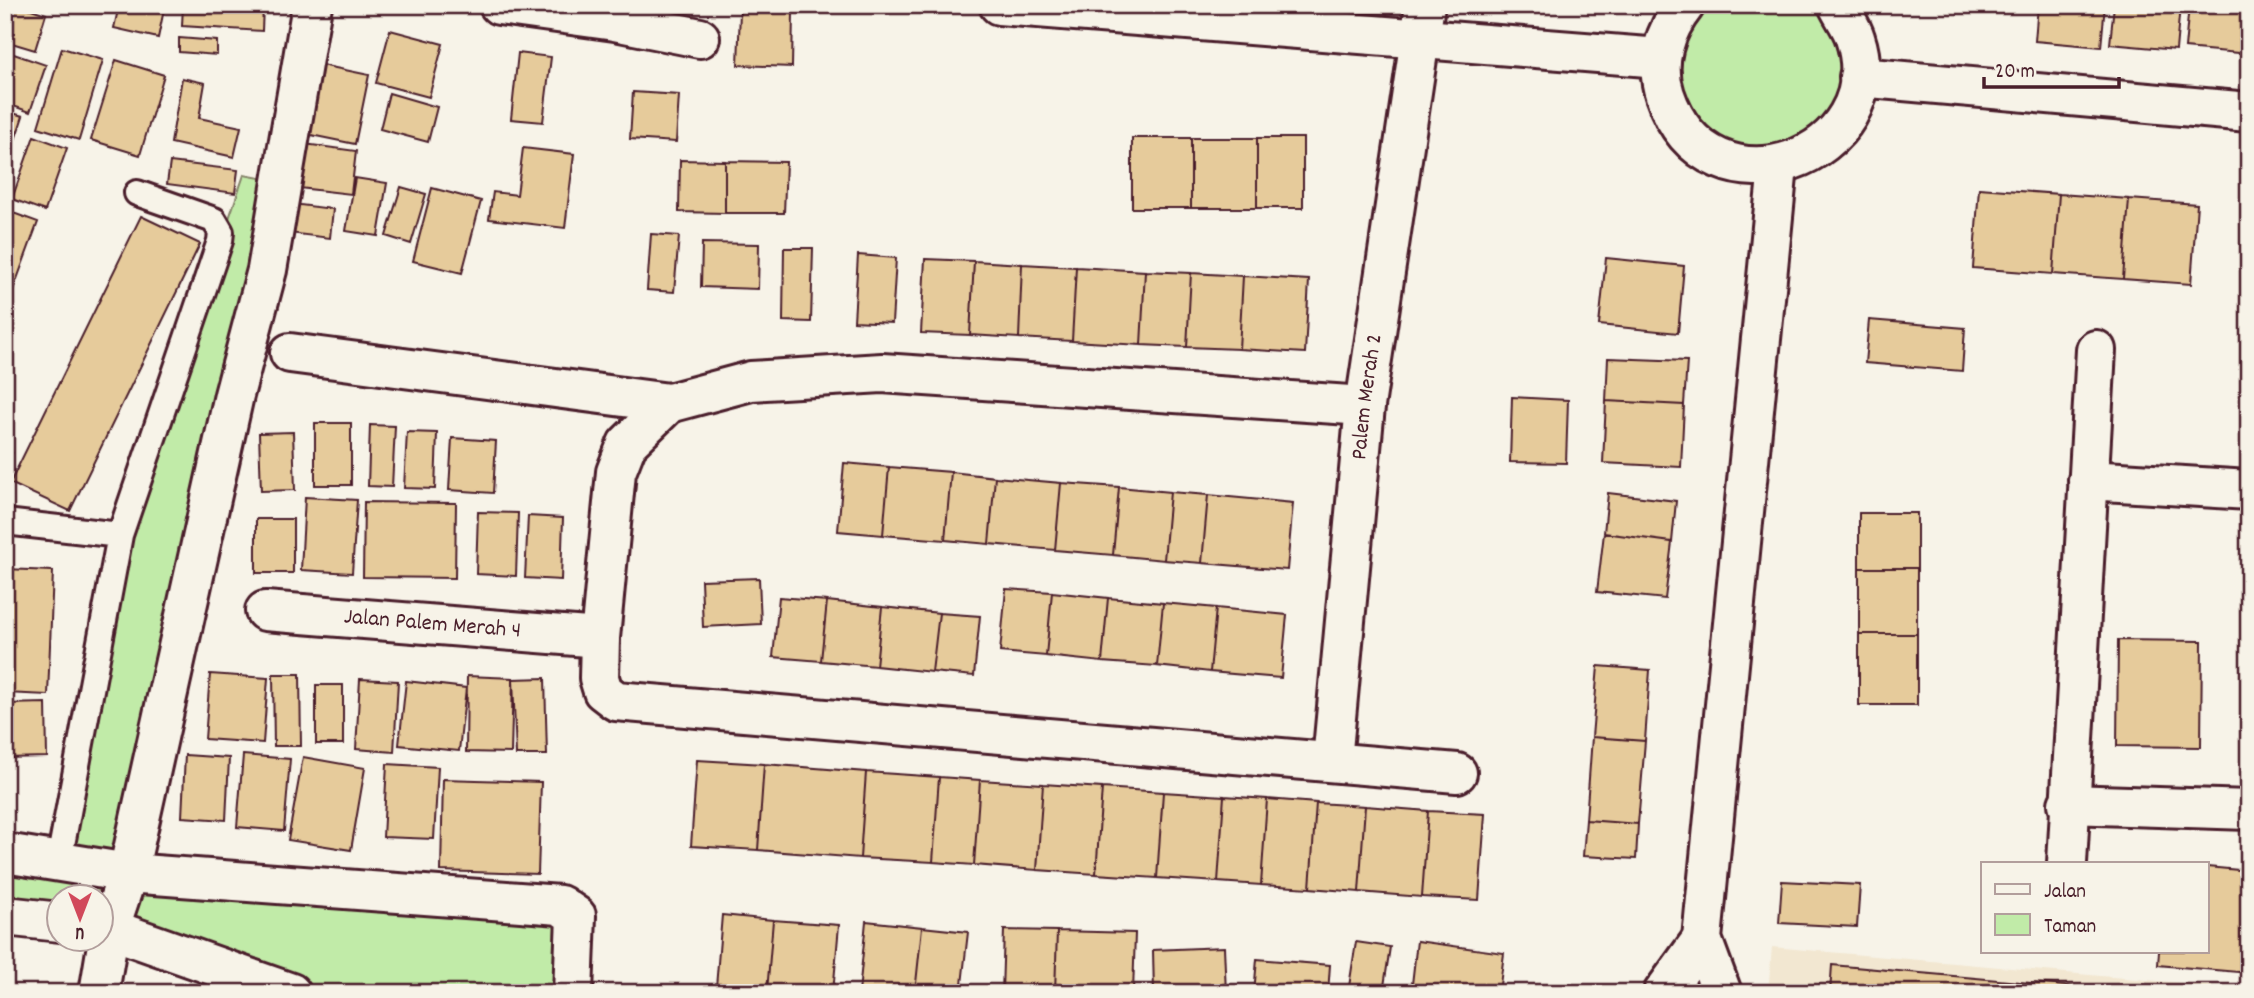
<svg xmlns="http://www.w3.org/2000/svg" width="2254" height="998" viewBox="0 0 2254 998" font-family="Dekko,sans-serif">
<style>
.built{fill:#f2e7d1}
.green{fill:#c1eba8;stroke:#86856a;stroke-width:2}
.building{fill:#e6cb9b;stroke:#4a1f2b;stroke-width:2}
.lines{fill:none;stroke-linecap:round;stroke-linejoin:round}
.service-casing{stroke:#4a1f2b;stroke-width:30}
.minor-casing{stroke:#4a1f2b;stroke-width:44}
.service{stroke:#f7f3e8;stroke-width:24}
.minor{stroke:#f7f3e8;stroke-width:38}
.labels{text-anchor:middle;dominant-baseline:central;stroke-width:5;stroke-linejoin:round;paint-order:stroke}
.street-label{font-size:23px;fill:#4a1f2b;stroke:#f7f3e8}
</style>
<rect width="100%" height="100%" fill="#f7f3e8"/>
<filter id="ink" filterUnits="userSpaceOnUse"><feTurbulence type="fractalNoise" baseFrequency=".0143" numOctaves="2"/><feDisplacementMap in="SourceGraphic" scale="14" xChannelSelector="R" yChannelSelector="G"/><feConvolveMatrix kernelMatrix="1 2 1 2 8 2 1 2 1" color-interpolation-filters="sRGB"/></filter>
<g filter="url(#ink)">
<path class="built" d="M1772 947 2249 989V993H1768Z"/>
<path class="green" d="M1685 5H1838L1859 77 1778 166 1684 131 1672 21Z
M244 175 282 182 128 872 560 905 573 993H298L110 927 102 897H60L59 922 5 916V853L58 861 120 535Z"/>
<path class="building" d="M5 5H19L46 14 35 50 5 41Z
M119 5H165L158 38 114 28Z
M183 5H263L262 31 182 26Z
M2038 5H2105L2101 47 2035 41Z
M2114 5H2180L2176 50 2110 44Z
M2189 5H2249V54L2185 48Z
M740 11 793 12 792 67 738 65Z
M390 30 443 44 429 97 376 83Z
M179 38 217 41V55L179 52Z
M62 48 103 60 79 140 38 127Z
M5 51 46 65 30 112 5 103Z
M518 53 551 57 543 122 511 119Z
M116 60 164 75 140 155 91 140Z
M321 65 369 75 355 144 306 134Z
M182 78 205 83 199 118 241 127 234 157 171 143Z
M633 92 679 95 676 142 630 139Z
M389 93 437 107 428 142 380 129Z
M5 111 23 116 11 152 5 150Z
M34 136 67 148 45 211 12 199Z
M1132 138H1191V208H1132Z
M1191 138H1257V208H1191Z
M1257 138H1303V208H1257Z
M297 143 356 151 351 194 291 187Z
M523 148 574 154 565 228 489 219 493 192 517 195Z
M680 160 725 161V213L679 212Z
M725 161 786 162 784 213H725Z
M170 162 238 170 235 193 167 184Z
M355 178 387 183 378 236 346 231Z
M401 187 426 194 411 244 386 236Z
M432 188 481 201 462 273 413 261Z
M1979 188 2059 194 2053 274 1973 268Z
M2059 194 2129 199 2123 279 2053 274Z
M2129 199 2197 204 2191 284 2123 279Z
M284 203 333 209 330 238 280 232Z
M5 210 38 222 13 290 5 287Z
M141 216 200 244 70 511 10 483Z
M651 234 679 236 674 292 647 290Z
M702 243 759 244 758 289 701 287Z
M784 248H813L811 322 783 321Z
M858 255 896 258 892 323 854 321Z
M1606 258 1684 266 1678 333 1599 325Z
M925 259 974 261 970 335 921 333Z
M974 261 1022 264 1019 338 970 335Z
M1022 264 1076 267 1072 341 1019 338Z
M1076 267 1145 271 1141 345 1072 341Z
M1145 271 1191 273 1187 347 1141 345Z
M1191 273 1243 276 1239 349 1187 347Z
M1243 276 1309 280 1305 353 1239 349Z
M1869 320 1965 328 1962 371 1865 363Z
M1608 358 1687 361 1684 405 1606 401Z
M2249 377V432L2243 431Z
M1512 397 1568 400 1566 463 1510 462Z
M1606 401 1684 405 1681 467 1603 463Z
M315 423H351V485H315Z
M370 425 395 426 392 487 368 486Z
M293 432 295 490 261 491 259 433Z
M407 432 437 433 435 489 404 488Z
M452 438 496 441 493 493 449 490Z
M5 450 12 453 5 465Z
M844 463 889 467 883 535 838 531Z
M889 467 951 472 945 540 883 535Z
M951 472 995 477 989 544 945 540Z
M995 477 1061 483 1055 550 989 544Z
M1061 483 1119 487 1113 555 1055 550Z
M1119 487 1170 492 1164 560 1113 555Z
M1170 492 1208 495 1202 563 1164 560Z
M1608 493 1676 501 1672 542 1604 533Z
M1208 495 1293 503 1287 570 1202 563Z
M305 497 357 500 352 573 301 570Z
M364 502 456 503 455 578 363 577Z
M478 512 518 513 516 576 476 574Z
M1859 513H1917V568H1859Z
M528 516 563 518 561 580 525 578Z
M256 519H293V573H256Z
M1604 533 1672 542 1665 599 1597 592Z
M1859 568H1917V634H1859Z
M5 569 53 571 48 695 5 693Z
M759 578 761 624 703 627 701 580Z
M1006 589 1052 592 1046 656 1000 652Z
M1052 592 1108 598 1102 662 1046 656Z
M779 597 827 601 821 661 773 657Z
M1108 598 1163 603 1157 666 1102 662Z
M827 601 882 607 876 666 821 661Z
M1163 603 1216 608 1210 672 1157 666Z
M882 607 939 613 932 672 876 666Z
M1216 608 1287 615 1281 678 1210 672Z
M939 613 980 616 974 676 932 672Z
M1859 634H1917V705H1859Z
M2118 640 2202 641 2201 747 2117 746Z
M1598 666 1650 670 1645 741 1592 737Z
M210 674 268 678 263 743 205 739Z
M273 674H300L301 746H274Z
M467 676 513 678 511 753 466 752Z
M545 678 547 755H516L513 679Z
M360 679 398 681 394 752 356 749Z
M406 681 466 688 459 751 399 745Z
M316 685H343V744H316Z
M46 703 47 757 5 758V704Z
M1592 737 1645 741 1638 824 1586 820Z
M185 755 229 758 226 820 182 817Z
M243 755 290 759 284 831 237 827Z
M303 757 365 768 351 850 288 840Z
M697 760 764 764 758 850 691 846Z
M387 764 438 767 434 839 383 837Z
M764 764 866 772 860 858 758 850Z
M866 772 939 777 933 862 860 858Z
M939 777 980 780 974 865 933 862Z
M443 779 541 782 538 874 441 871Z
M980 780 1043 784 1037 870 974 865Z
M1043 784 1102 788 1096 874 1037 870Z
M1102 788 1163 792 1157 878 1096 874Z
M1163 792 1224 796 1218 882 1157 878Z
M1224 796 1267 799 1261 885 1218 882Z
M1267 799 1316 803 1310 888 1261 885Z
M1316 803 1365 806 1359 892 1310 888Z
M1365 806 1428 811 1422 897 1359 892Z
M1428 811 1485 814 1479 900 1422 897Z
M1586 820 1638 824 1636 859 1583 856Z
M2207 867 2249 871V973L2158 965 2159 951H2207Z
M1782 881 1860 885 1857 927 1779 923Z
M722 915 773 920 767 992 716 987Z
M773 920 839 925 833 993 767 992Z
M866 921 922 927 915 993H859Z
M922 927 968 932 961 993H915Z
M1004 930 1057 931 1055 993H1002Z
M1057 931 1135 933 1133 993H1055Z
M1417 941 1504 953 1499 993H1411Z
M1356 942 1390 947 1383 993H1348Z
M1224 947 1226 993H1154L1153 950Z
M1257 959 1330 965 1328 993H1254Z
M1832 965 2143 993H1830Z"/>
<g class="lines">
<defs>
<path id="service" d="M5 522 120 535
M59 861 120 535 220 241 221 232 214 220 137 193"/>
<g id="minor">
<path d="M499 5 615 21 700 38"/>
<path d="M999 5 1660 58"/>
<path d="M1685 5C1665 30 1654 63 1665 95 1709 227 1894 156 1855 38 1852 27 1843 16 1838 5"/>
<path d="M1859 77 2249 112"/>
<path d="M290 353 669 403"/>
<path d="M1365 406 882 373 751 381 669 403 627 444 616 472 600 638 599 678 603 691 616 701 1457 773"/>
<path d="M2088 480 2249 490"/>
<path id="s1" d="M265 611 600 638"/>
<path id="s2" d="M1332 761 1365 406 1425 5"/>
<path d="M2068 804 2249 810"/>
<path d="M5 853 128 873 560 905 576 916 573 993"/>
<path d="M2067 863 2096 350"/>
<path d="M5 916 60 922"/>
<path d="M102 926 291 993"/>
<path d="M99 993 110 927 128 873 234 395 267 270 312 5"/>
<path d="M1663 993 1702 939"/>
<path d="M1722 993 1702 939 1778 166"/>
</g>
</defs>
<use href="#service" class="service-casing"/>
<use href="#minor" class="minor-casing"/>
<use href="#service" class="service"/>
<use href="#minor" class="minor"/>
</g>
</g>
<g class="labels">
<g class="street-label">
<text stroke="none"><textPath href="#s2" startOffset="366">Palem Merah 2</textPath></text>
<text stroke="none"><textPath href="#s1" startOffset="168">Jalan Palem Merah 4</textPath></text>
</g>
</g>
<rect width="2254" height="998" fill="none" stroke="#f7f3e8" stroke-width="28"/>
<rect x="14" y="14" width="2226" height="970" fill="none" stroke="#4a1f2b" stroke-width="2.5" filter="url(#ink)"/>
<rect x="1981" y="862" width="228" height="91" fill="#f7f3e8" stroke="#b29e9c" stroke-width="2"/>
<rect x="1995" y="884" width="35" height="10" fill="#f7f3e8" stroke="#b29e9c" stroke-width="2"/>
<text x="2044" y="897" font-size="21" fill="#4a1f2b">Jalan</text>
<rect x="1995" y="914" width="35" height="21" fill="#c1eba8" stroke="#b29e9c" stroke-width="2"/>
<text x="2044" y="932" font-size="21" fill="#4a1f2b">Taman</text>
<g transform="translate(80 918) rotate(180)"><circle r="33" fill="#f7f3e8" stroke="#b29e9c" stroke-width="2"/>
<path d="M0-5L12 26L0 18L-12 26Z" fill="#d1495b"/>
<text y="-10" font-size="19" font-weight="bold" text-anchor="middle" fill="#4a1f2b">U</text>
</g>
<path d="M1984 77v10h135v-10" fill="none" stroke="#4a1f2b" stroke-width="3.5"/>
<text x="1995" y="77" font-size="21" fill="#4a1f2b" stroke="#f7f3e8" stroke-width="5" paint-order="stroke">20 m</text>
</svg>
